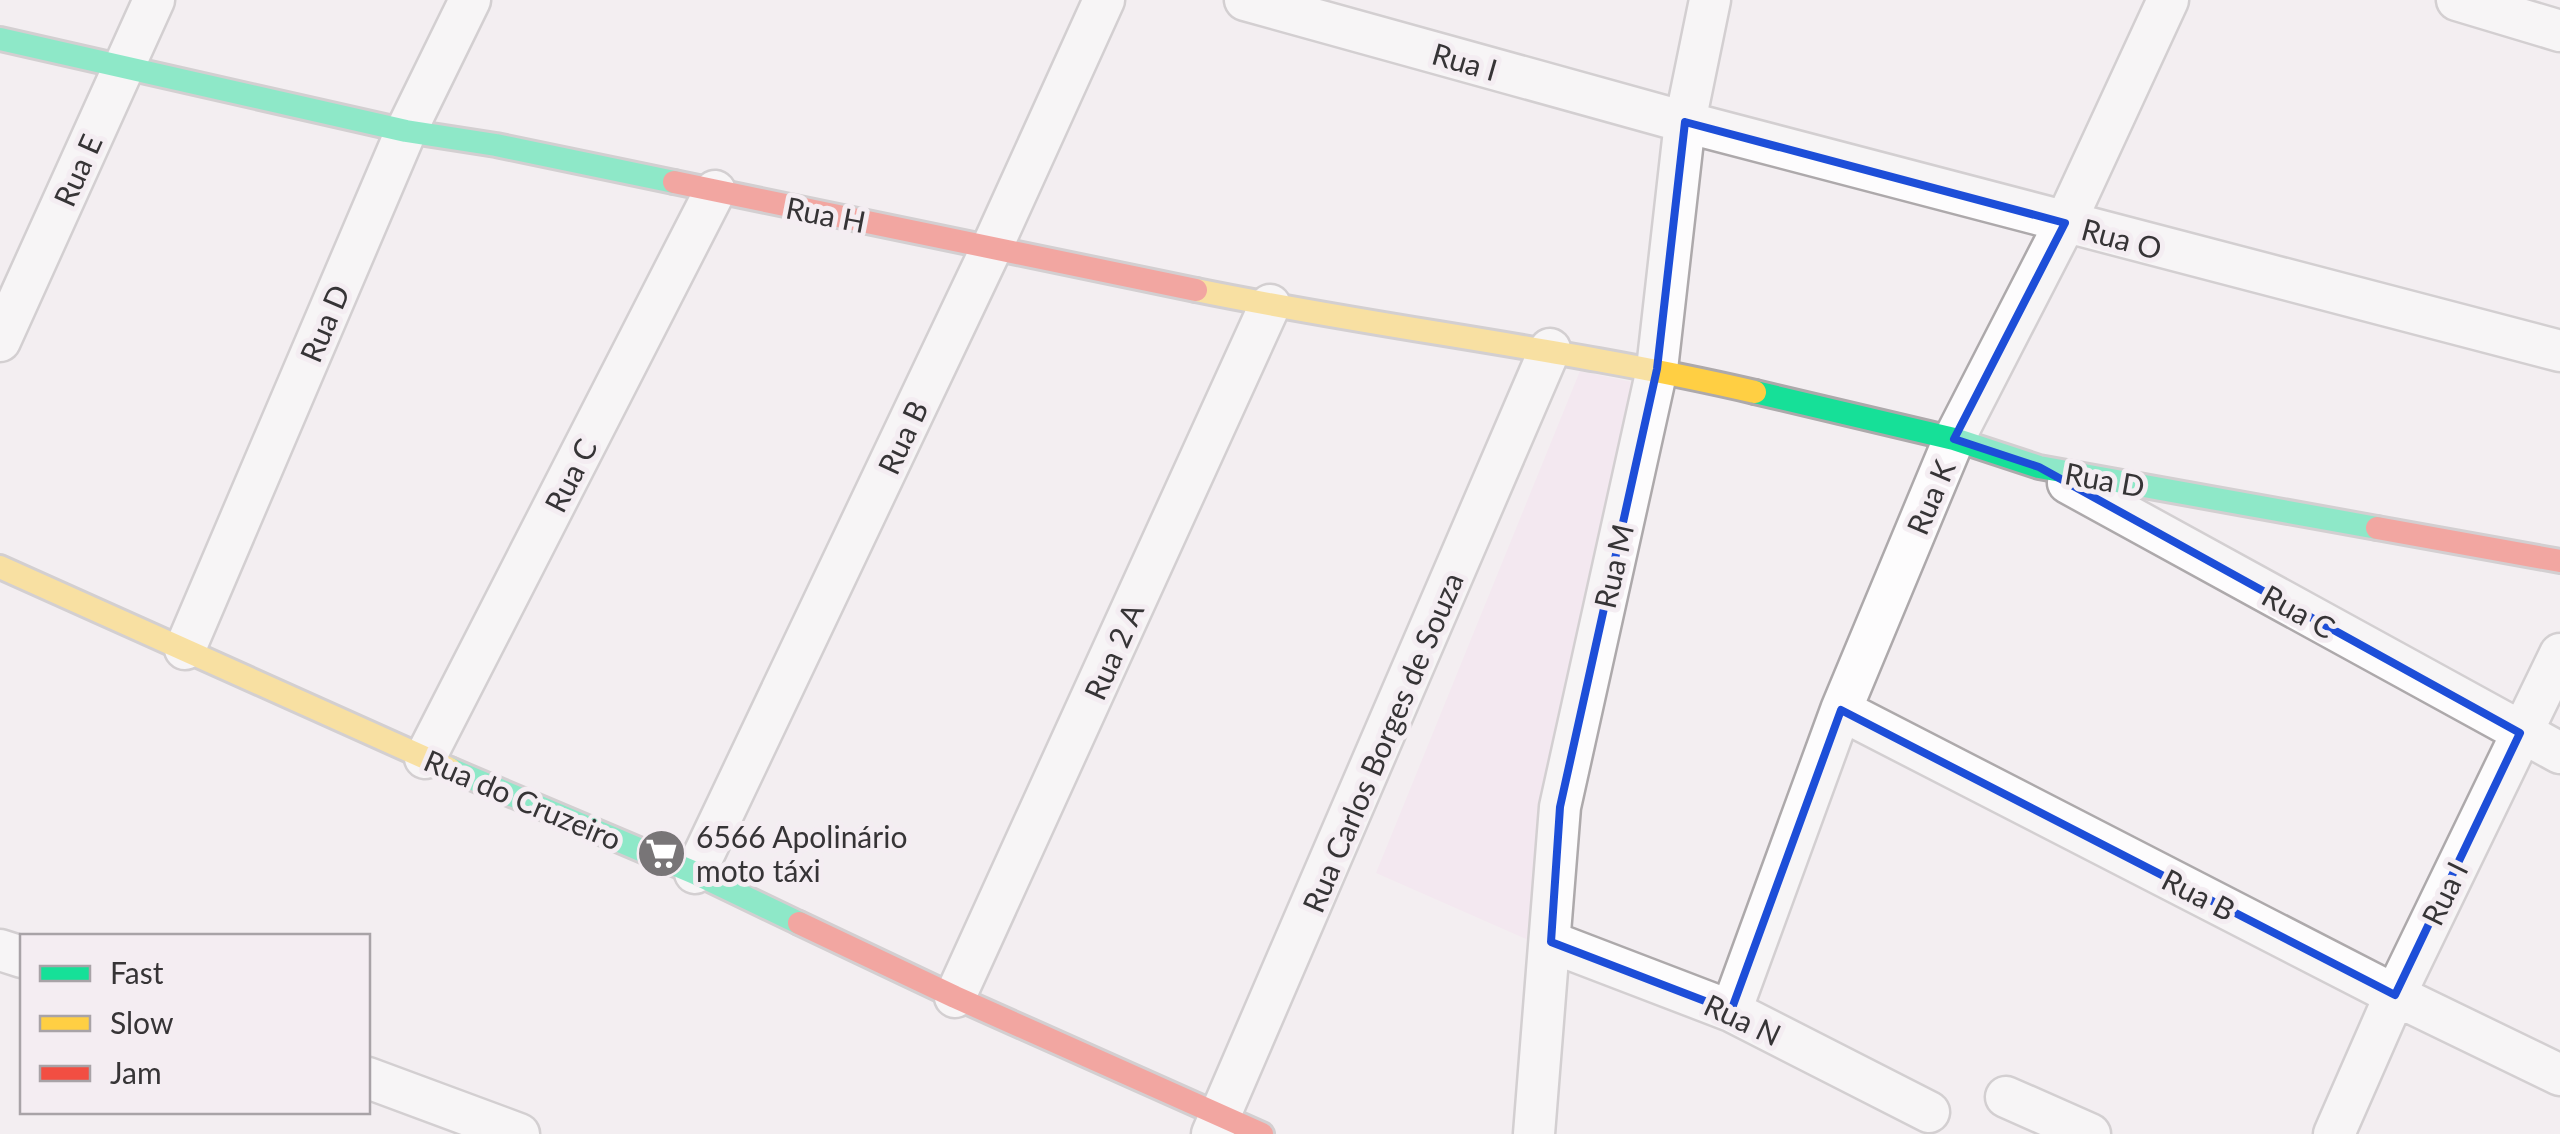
<svg xmlns="http://www.w3.org/2000/svg" width="2560" height="1134" viewBox="0 0 2560 1134" font-family="Lato,sans-serif">
<style>
.green{fill:#f4e0ef}
.lines{fill:none;stroke-linecap:round;stroke-linejoin:round}
.street-casing{stroke:#ada9ab;stroke-width:45}
.fast-casing{stroke:#ada9ab;stroke-width:28}
.slow-casing{stroke:#ada9ab;stroke-width:28}
.jam-casing{stroke:#ada9ab;stroke-width:28}
.street{stroke:#fdfcfd;stroke-width:40}
.fast{stroke:#16e098;stroke-width:22}
.slow{stroke:#ffcf43;stroke-width:22}
.jam{stroke:#f24e42;stroke-width:22}
.marked{fill:none;stroke:#1d4ed8;stroke-width:8;stroke-linejoin:round}
.labels{text-anchor:middle;dominant-baseline:central;stroke-width:10;stroke-linejoin:round;paint-order:stroke}
.street-label{font-size:30px;fill:#363436;stroke:#f4edf2}
.poi-label{font-size:30px;fill:#363436;stroke:#f4edf2;text-anchor:start}
</style>
<rect width="100%" height="100%" fill="#f3eef1"/>
<path class="green" d="M1580 371 1637 383 1542 946 1376 873Z"/>
<g class="lines">
<defs>
<path id="street" d="M1245 0 1685 122 2560 351
M2457 0 2560 31
M0 341 154 0
M2068 483 2560 753
M185 649 406 131 470 0
M1841 710 2395 995 2560 1075
M425 758 715 191
M695 873 992 247 1104 0
M1551 942 1731 1011 1929 1112
M0 950 22 957
M955 997 1270 305
M1731 1011 1841 710 1954 439 2065 223 2168 0
M368 1078 519 1134
M2006 1097 2090 1134
M1212 1134 1550 349
M1534 1134 1560 807 1657 369 1685 122 1710 0
M2334 1134 2395 995 2560 654"/>
<path id="fast" d="M0 39 406 131 496 145 674 182
M1755 392 1954 439 2039 467 2377 528
M450 769 695 873 799 923"/>
<path id="slow" d="M1196 290C1381 328 1570 349 1755 392
M0 567 450 769"/>
<path id="jam" d="M674 182 1196 290
M2377 528 2560 561
M799 923 955 997 1262 1134"/>
</defs>
<use href="#street" class="street-casing"/>
<use href="#fast" class="fast-casing"/>
<use href="#slow" class="slow-casing"/>
<use href="#jam" class="jam-casing"/>
<use href="#street" class="street"/>
<use href="#fast" class="fast"/>
<use href="#slow" class="slow"/>
<use href="#jam" class="jam"/>
</g>
<path d="M0 0H2560V1134H0ZM1685 122 2065 223 1954 439 2039 467 2520 733 2395 995 1841 710 1731 1011 1551 942 1560 807 1657 369Z" fill="#f3eef1" fill-opacity=".55" fill-rule="evenodd"/>
<path class="marked" d="M1685 122 2065 223 1954 439 2039 467 2520 733 2395 995 1841 710 1731 1011 1551 942 1560 807 1657 369Z"/>
<defs>
<symbol id="supermarket-disc" viewBox="-11 -11 22 22"><circle r="9.5" fill="#787577" stroke="#f4edf2"/><path d="M-6-5.5h2.5l.6 2H6L4.5 2H-2.5L-4.4-4H-6ZM-1.5 3.2a1.3 1.3 0 1 0 .1 0ZM3 3.2a1.3 1.3 0 1 0 .1 0Z" fill="#fff"/></symbol>
</defs>
<g fill-rule="evenodd">
<use href="#supermarket-disc" x="634" y="826" width="55" height="55"/>
</g>
<g class="labels">
<g class="street-label">
<text transform="translate(1465 61) rotate(16)">Rua I</text>
<text transform="translate(77 170) rotate(-66)">Rua E</text>
<text transform="translate(826 214) rotate(11)">Rua H</text>
<text transform="translate(2122 238) rotate(15)">Rua O</text>
<text transform="translate(324 323) rotate(-67)">Rua D</text>
<text transform="translate(902 437) rotate(-65)">Rua B</text>
<text transform="translate(570 475) rotate(-63)">Rua C</text>
<text transform="translate(2105 479) rotate(10)">Rua D</text>
<text transform="translate(1930 497) rotate(-67)">Rua K</text>
<text transform="translate(1613 566) rotate(-77)">Rua M</text>
<text transform="translate(2299 611) rotate(29)">Rua C</text>
<text transform="translate(1113 651) rotate(-66)">Rua 2 A</text>
<text transform="translate(1382 742) rotate(-67)">Rua Carlos Borges de Souza</text>
<text transform="translate(523 799) rotate(23)">Rua do Cruzeiro</text>
<text transform="translate(2444 893) rotate(-64)">Rua I</text>
<text transform="translate(2199 894) rotate(27)">Rua B</text>
<text transform="translate(1743 1019) rotate(25)">Rua N</text>
</g>
<g class="poi-label">
<text x="696" y="836">6566 Apolinário<tspan x="696" dy="34">moto táxi</tspan></text>
</g>
</g>
<rect x="20" y="934" width="350" height="180" fill="#f4edf2" stroke="#a8a3a7" stroke-width="2.5"/>
<rect x="40" y="966" width="50" height="15" fill="#16e098" stroke="#a8a3a7" stroke-width="2.5"/>
<text x="110" y="984" font-size="30" fill="#363436">Fast</text>
<rect x="40" y="1016" width="50" height="15" fill="#ffcf43" stroke="#a8a3a7" stroke-width="2.5"/>
<text x="110" y="1034" font-size="30" fill="#363436">Slow</text>
<rect x="40" y="1066" width="50" height="15" fill="#f24e42" stroke="#a8a3a7" stroke-width="2.5"/>
<text x="110" y="1084" font-size="30" fill="#363436">Jam</text>
</svg>
